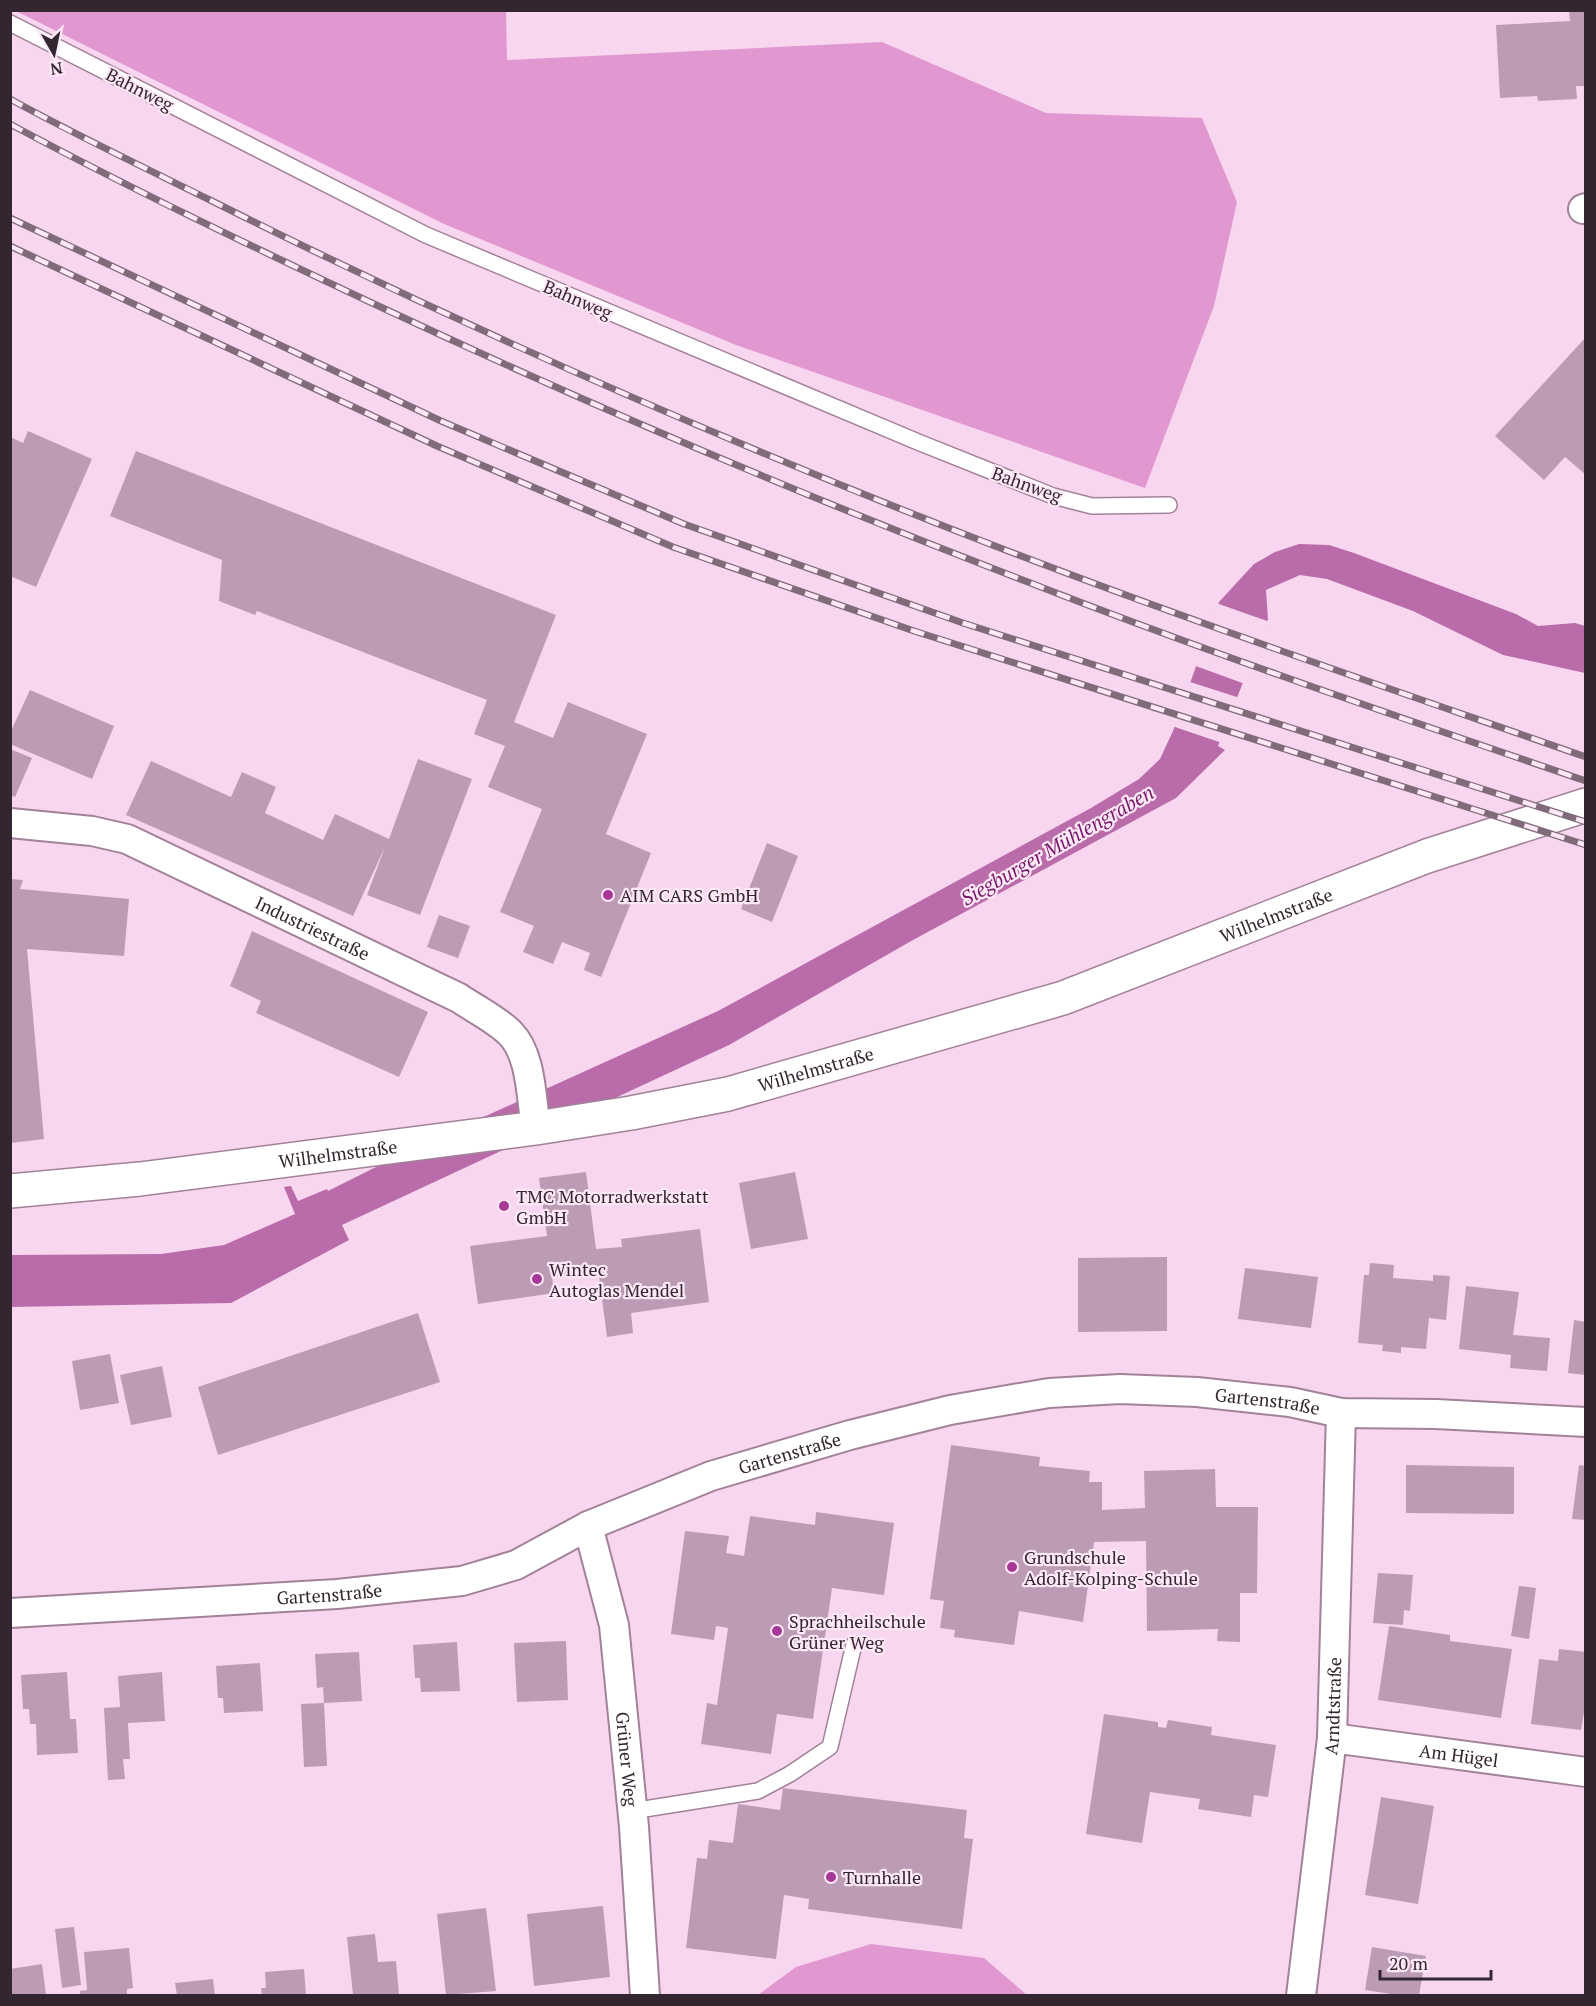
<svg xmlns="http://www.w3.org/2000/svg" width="1596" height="2006" viewBox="0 0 1596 2006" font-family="'PT Serif',serif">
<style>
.green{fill:#e198d1}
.water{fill:#b96ca9}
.pier{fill:#f8d6ef}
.building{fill:#bc9cb4}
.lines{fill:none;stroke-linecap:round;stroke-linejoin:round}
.lane-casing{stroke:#a18299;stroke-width:18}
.street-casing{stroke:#a18299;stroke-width:32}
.secondary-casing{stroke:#a18299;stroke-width:36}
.lane{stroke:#fff;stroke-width:15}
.street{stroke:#fff;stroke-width:28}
.secondary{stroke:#fff;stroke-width:33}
.rail-casing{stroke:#806b7b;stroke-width:7}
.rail{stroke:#fde8f7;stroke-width:4.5;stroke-dasharray:14;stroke-linecap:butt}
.poi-dot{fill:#a83895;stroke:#fde8f7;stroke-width:2}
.labels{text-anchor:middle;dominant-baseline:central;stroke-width:4.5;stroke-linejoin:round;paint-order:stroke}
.street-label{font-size:18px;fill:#332630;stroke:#fde8f7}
.poi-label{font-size:18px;fill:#332630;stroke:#fde8f7;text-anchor:start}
.water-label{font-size:20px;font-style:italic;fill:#781a6a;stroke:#fde8f7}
</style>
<rect width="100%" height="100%" fill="#f8d6ef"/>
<path class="green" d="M16 11H506L507 60 882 42 1046 113 1202 118 1237 202 1214 306 1145 488 736 345 444 224Z
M871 1944 984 1958 1027 1995H758L796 1967Z"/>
<path class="water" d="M1299 544 1329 545 1354 553 1516 614 1538 626 1575 623 1585 626V673L1503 655 1413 611 1327 579 1300 575 1266 590 1268 619 1218 746 1225 750 1176 798 913 940 729 1045 342 1225 349 1240 231 1303 11 1307 10 1255 161 1254 224 1245 295 1214 284 1187 291 1186 298 1201 327 1189 328 1191 404 1153 718 1011 1091 808 1139 779 1160 759 1173 731 1219 602 1254 564 1275 552Z"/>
<path class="pier" d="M1216 603 1270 622 1245 684 1193 665Z
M1187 681 1240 698 1222 743 1172 726Z"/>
<path class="building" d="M1569 10H1586V86H1576L1577 99 1538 101 1537 96 1500 98 1496 25 1570 21Z
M1586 337V475L1565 457 1544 480 1495 436Z
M28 431 92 459 36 587 10 576V437L23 443Z
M136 451 556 615 514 722 553 738 568 702 647 734 606 834 651 853 601 977 584 970 590 953 562 942 553 964 523 952 534 926 500 912 542 809 488 787 505 746 474 734 487 700 257 611 255 615 219 601 222 560 110 516Z
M30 690 114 726 92 779 10 744V733Z
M10 749 32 758 15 797 10 795Z
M418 759 472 779 420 915 367 895 385 847 353 916 126 815 151 761 231 797 242 772 276 787 265 813 323 840 335 814 389 839Z
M767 843 798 856 772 922 741 909Z
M10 879 23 880 20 889 129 899 124 956 27 949 44 1139 10 1143Z
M439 915 470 926 458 958 427 947Z
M252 931 428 1012 399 1077 256 1013 261 1001 230 986Z
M586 1172 596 1249 622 1247 621 1239 700 1229 709 1302 631 1313 633 1333 607 1337 599 1276H552L554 1293 478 1304 470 1246 547 1236 539 1178Z
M795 1172 808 1239 751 1249 739 1183Z
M1167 1257V1331L1078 1332V1258Z
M1370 1263 1394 1265 1393 1278 1433 1281V1275L1450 1276 1446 1320 1429 1318 1426 1349 1401 1347V1353L1382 1351 1383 1345 1358 1343 1364 1275H1369Z
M1245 1268 1318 1277 1311 1328 1238 1319Z
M1466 1286 1519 1292 1513 1335 1550 1338 1547 1371 1510 1368 1511 1355 1459 1349Z
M418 1313 440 1382 218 1455 198 1387Z
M1574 1320 1586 1322V1375L1568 1373Z
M110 1354 119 1403 80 1410 72 1361Z
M162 1366 172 1417 131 1425 120 1375Z
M951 1445 1040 1457 1039 1466 1090 1471 1089 1482H1102V1510L1145 1508 1144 1471 1215 1469 1216 1507H1258L1257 1593H1240V1642L1217 1641 1218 1629 1147 1631 1146 1541 1094 1542 1083 1622 1019 1611 1014 1645 954 1637 955 1630 940 1628 944 1601 930 1599Z
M1406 1465 1514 1467V1514L1406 1513Z
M1579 1465 1586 1466V1520L1572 1519Z
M816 1512 894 1523 884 1595 832 1588 813 1719 777 1714 771 1754 701 1744 707 1703 717 1705 728 1628 716 1626 714 1640 671 1634 685 1531 729 1536 726 1553 744 1556 750 1516 815 1525Z
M1378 1573 1413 1575 1410 1611 1404 1610 1403 1625 1373 1623Z
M1519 1586 1536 1588 1529 1639 1511 1636Z
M1389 1626 1450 1635V1641L1512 1649 1501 1718 1378 1700Z
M566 1641 568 1700 517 1702 514 1643Z
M457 1642 460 1691 421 1692 420 1678H415L413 1645Z
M1559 1649 1586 1652V1700L1581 1730 1531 1724 1539 1659 1558 1661Z
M359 1652 362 1701 324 1703 323 1687 317 1688 315 1654Z
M260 1663 263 1711 224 1713 223 1698H218L216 1666Z
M67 1672 70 1719H76L78 1753 37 1755 36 1724H30L29 1709H23L21 1675Z
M162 1672 165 1721 128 1723 130 1759H123L125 1779 108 1780 104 1708 120 1707 118 1676Z
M324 1703 327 1766 304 1767 301 1704Z
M1104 1714 1158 1722V1727L1166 1728 1168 1720 1212 1727 1211 1735 1276 1745 1268 1797 1254 1795 1251 1817 1198 1809 1200 1799 1150 1792 1142 1843 1086 1834Z
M783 1788 967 1810 964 1838 973 1839 962 1929 808 1909 809 1899 784 1895 776 1959 686 1948 697 1858 707 1859 709 1840 733 1843 738 1804 780 1810Z
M1381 1797 1434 1806 1418 1904 1365 1895Z
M603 1906 610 1977 534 1986 527 1914Z
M486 1908 496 1991 446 1995 437 1914Z
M74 1927 81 1985 62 1988 55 1929Z
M375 1934 378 1962 396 1961 399 1995H353L347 1937Z
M1372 1947 1426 1956 1419 1995H1397L1365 1990Z
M129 1948 133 1988 127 1989V1995H80V1991L87 1990 84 1952Z
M42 1964 46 1995H10V1969Z
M304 1969 306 1995H262L261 1988H266L265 1972Z
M213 1979 215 1995H177L175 1983Z"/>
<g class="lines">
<defs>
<path id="lane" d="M10 23 426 235 918 442 1053 496 1092 506 1169 505
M632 1811 758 1791 790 1774 830 1747 854 1644"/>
<g id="street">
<path d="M1583 209 1586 208"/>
<path id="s1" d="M10 823 92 831 127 839 459 998C475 1009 496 1019 510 1033 532 1055 531 1099 536 1128"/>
<path id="s2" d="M588 1526 614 1625 634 1827 645 1996"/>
<path id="s3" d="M10 1613 337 1594 462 1581 516 1565 588 1526 711 1476 850 1435 950 1410 1049 1393 1120 1389 1197 1392 1290 1402 1341 1413 1436 1414 1586 1422"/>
<path id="s4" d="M1332 1738 1586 1772"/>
<path id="s5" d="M1301 1996 1332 1738 1341 1413"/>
</g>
<g id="secondary">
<path id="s6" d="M10 1191 140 1179 536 1128 631 1113 728 1094 1063 998 1427 856 1586 805"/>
</g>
</defs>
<use href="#lane" class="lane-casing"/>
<use href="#street" class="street-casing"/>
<use href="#secondary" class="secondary-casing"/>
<use href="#lane" class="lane"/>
<use href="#street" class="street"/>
<use href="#secondary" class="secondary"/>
<defs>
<path id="rail" d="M10 99C76 135 143 167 210 200 466 328 728 443 995 546 1190 621 1388 688 1586 757
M10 124C129 188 251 246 372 303 587 404 806 497 1028 582 1212 654 1399 717 1586 781
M10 218 441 421 684 524 963 623 1586 822
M10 246 437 446 673 547 914 631 1586 845"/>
</defs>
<use href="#rail" class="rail-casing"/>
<use href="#rail" class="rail"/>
</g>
<g class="poi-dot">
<circle cx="608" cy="895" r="6"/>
<circle cx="504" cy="1206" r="6"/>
<circle cx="537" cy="1279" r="6"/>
<circle cx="1012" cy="1567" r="6"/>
<circle cx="777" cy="1631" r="6"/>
<circle cx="831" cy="1877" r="6"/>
</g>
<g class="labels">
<g class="street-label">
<text transform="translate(140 89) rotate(27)">Bahnweg</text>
<text transform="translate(578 299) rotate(23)">Bahnweg</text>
<text transform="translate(1027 484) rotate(20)">Bahnweg</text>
<text stroke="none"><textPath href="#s6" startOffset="1302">Wilhelmstraße</textPath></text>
<text stroke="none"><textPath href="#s1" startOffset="324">Industriestraße</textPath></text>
<text stroke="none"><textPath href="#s6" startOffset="816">Wilhelmstraße</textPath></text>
<text stroke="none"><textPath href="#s6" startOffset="330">Wilhelmstraße</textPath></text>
<text stroke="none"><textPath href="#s3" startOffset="1292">Gartenstraße</textPath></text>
<text stroke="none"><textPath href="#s3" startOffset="806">Gartenstraße</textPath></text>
<text stroke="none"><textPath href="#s3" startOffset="320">Gartenstraße</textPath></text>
<text stroke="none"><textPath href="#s5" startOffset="292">Arndtstraße</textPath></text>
<text stroke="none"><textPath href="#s4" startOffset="128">Am Hügel</textPath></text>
<text stroke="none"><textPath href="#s2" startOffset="237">Grüner Weg</textPath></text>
</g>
<g class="poi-label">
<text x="620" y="895">AIM CARS GmbH</text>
<text x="516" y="1196">TMC Motorradwerkstatt<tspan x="516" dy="21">GmbH</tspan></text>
<text x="549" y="1269">Wintec<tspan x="549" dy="21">Autoglas Mendel</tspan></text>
<text x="1024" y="1557">Grundschule<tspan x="1024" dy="21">Adolf-Kolping-Schule</tspan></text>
<text x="789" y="1621">Sprachheilschule<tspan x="789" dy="21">Grüner Weg</tspan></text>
<text x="843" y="1877">Turnhalle</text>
</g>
<g class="water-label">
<text transform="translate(1057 845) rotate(-30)">Siegburger Mühlengraben</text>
</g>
</g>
<rect width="1596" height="2006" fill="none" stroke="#332630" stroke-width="24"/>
<g transform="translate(54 54) rotate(171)" stroke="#fde8f7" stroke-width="4.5" paint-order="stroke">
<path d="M0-4.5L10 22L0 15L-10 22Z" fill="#332630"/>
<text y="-9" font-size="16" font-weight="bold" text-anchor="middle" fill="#332630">N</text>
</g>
<path d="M1380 1970v9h111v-9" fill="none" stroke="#332630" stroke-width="3"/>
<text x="1389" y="1970" font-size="18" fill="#332630" stroke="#fde8f7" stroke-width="4.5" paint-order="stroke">20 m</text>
</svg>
